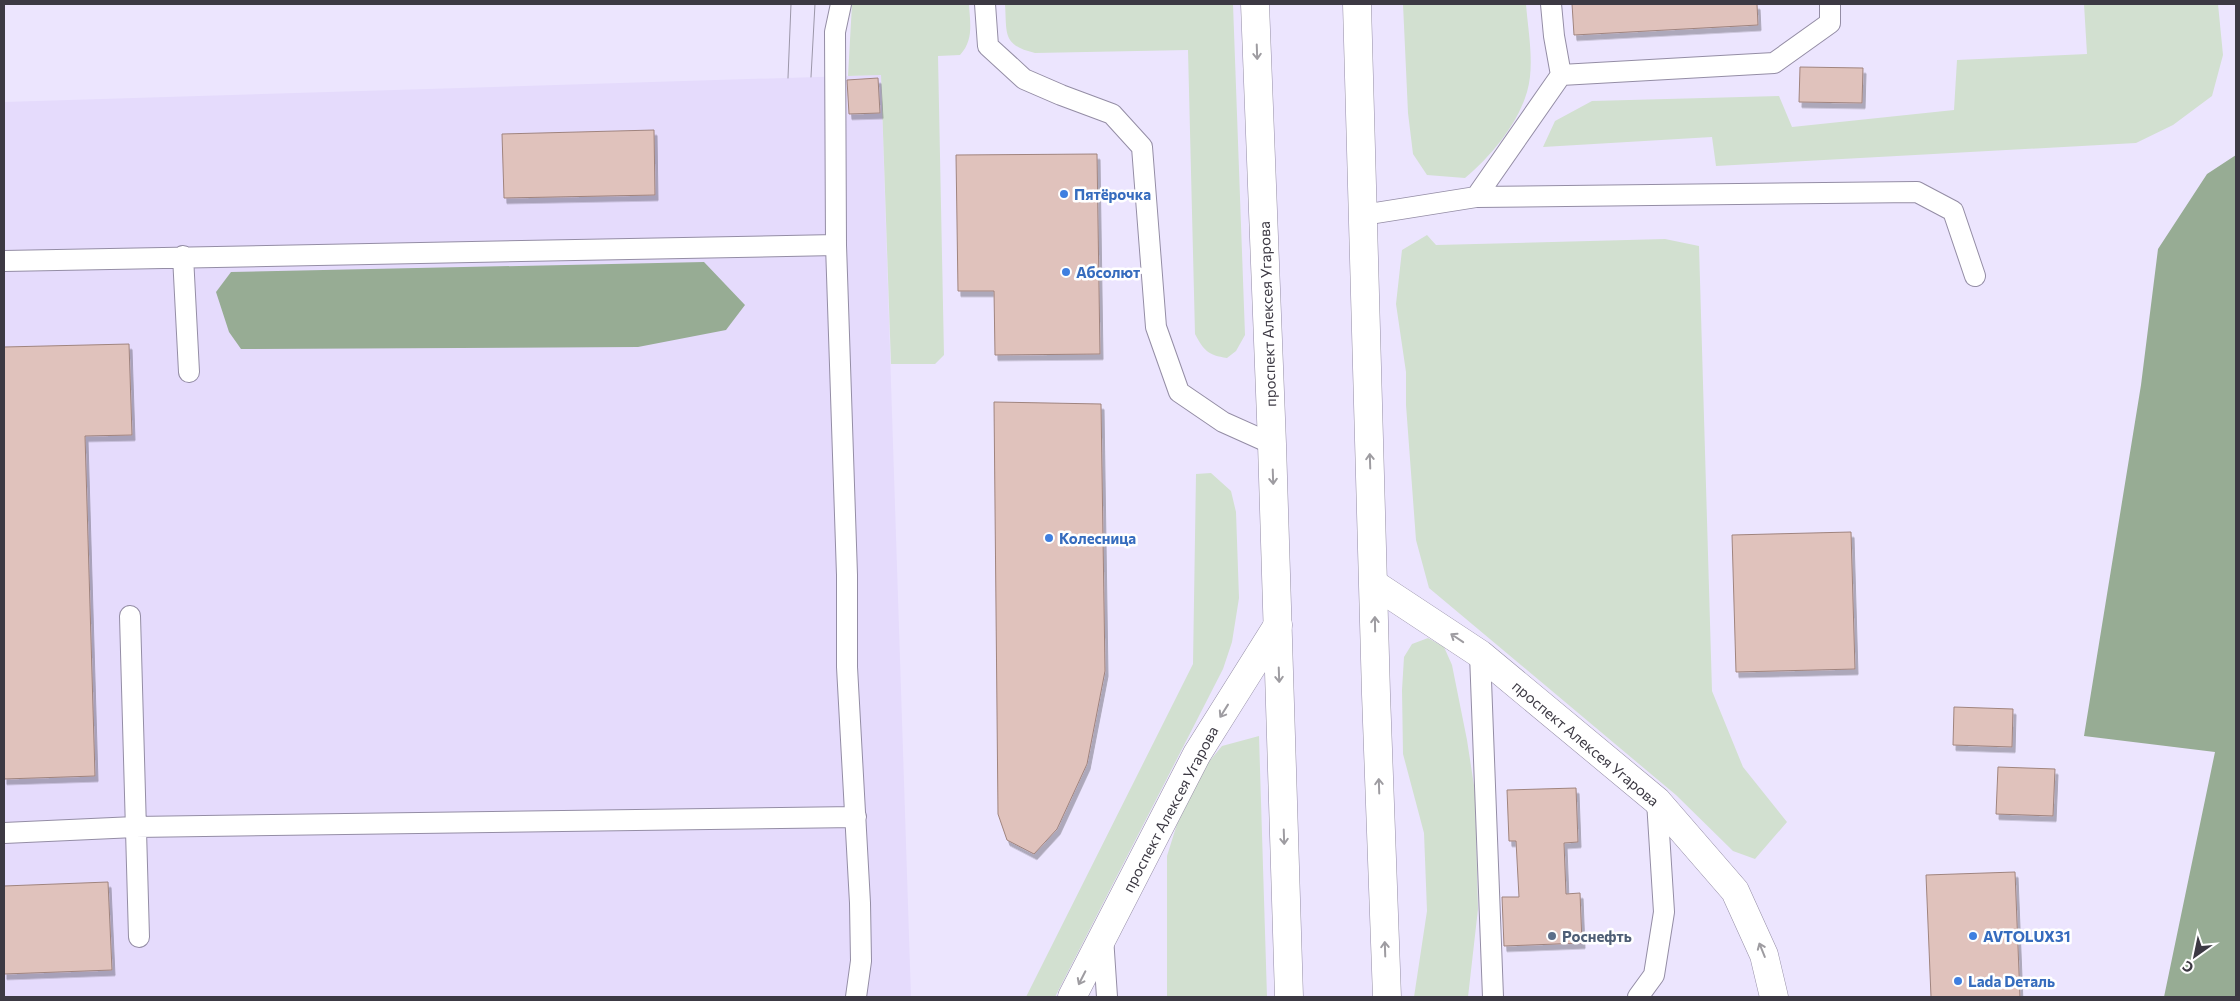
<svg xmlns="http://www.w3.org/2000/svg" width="2240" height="1001" viewBox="0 0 2240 1001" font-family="Commissioner,sans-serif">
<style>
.built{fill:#e5dbfc}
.green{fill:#d2e0d0}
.forest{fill:#97ac94}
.building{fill:#e0c2bc;stroke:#a0847e;filter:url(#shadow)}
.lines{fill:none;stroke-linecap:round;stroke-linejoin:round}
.service-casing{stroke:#948da5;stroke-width:22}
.minor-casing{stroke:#948da5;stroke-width:29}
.primary-casing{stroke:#948da5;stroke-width:29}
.service{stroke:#fff;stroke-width:20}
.minor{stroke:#fff;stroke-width:28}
.primary{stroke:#fff;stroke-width:28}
.tram{stroke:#9c97a9;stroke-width:1}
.oneway{stroke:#9e9ca1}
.shop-dot{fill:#3f7fe0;stroke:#fff;stroke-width:2}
.service-dot{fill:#5c6f8a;stroke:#fff;stroke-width:2}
.labels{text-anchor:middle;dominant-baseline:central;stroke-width:5;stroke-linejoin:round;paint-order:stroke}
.shop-label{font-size:15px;font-weight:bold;fill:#366cbe;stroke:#fff;text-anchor:start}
.street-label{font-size:15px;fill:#3c3943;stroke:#fff}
.service-label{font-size:15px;font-weight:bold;fill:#4e5e75;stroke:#fff;text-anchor:start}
</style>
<defs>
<filter id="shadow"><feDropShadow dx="3" dy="5.5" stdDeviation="0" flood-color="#0004"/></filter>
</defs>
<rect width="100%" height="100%" fill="#ece5fe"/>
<path class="built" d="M881 75 911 997H4V102Z"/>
<path class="green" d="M852 4H969C970 23 974 40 960 55L938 56 944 355 935 364H891L881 75 848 76Z
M1005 4H1233L1245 335 1236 351 1227 358C1208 355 1204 351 1195 334L1188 50 1035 53C1002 45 1007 34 1005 4Z
M1403 4H1526C1528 31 1535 65 1527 92 1517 125 1491 156 1465 178L1427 175 1413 154 1408 113Z
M2084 4H2218L2223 55 2212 96 2173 125 2136 143 1716 166 1712 137 1543 147 1555 121 1592 101 1779 96 1792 127 1954 110 1957 60 2087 54Z
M1427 235 1436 245 1665 239 1699 246 1712 691 1743 767 1787 822 1755 859 1733 851 1676 795 1429 588 1416 540 1406 405V372L1396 304 1402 250Z
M1211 473 1231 491 1236 512 1239 598 1232 642 1223 669 1055 997H1026L1193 664 1196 474Z
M1428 638 1444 647 1452 665 1467 740 1475 792 1478 909 1468 997H1414L1427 911 1424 833 1403 754 1402 690 1404 657 1412 644Z
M1259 736 1267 997H1167V856L1177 824 1207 764 1222 746Z"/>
<path class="forest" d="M2236 155V997H2164L2215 752 2084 736 2141 385 2158 249 2207 174Z
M704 262 745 305 726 330 638 347 241 349 229 332 216 292 231 272Z"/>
<path class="building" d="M1572 4H1757L1758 25 1574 35Z
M1800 67 1863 68 1862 103 1799 102Z
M878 78 880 113 849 114 847 80Z
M654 130 655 195 504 198 502 134Z
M1097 154 1100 354 995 355 994 291H958L956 155Z
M129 344 132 435 85 436 95 776 4 779V347Z
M994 402 1101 404 1105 671 1087 764 1057 829 1034 854 1007 840 998 814Z
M1851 532 1855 669 1736 672 1732 535Z
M1954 707 2013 709 2012 747 1953 745Z
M1998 767 2055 769 2053 816 1996 814Z
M1576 788 1578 842 1564 843 1566 894 1580 893 1582 943 1504 946 1502 897H1519L1516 841H1509L1507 790Z
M2015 872 2020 997H1931L1926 875Z
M108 882 112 970 4 974V886Z"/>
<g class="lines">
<defs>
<path id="service" d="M841 4 835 32 836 245 847 575V667L860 903 861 961 856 997
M985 4 988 46 1024 79 1061 95 1112 114 1142 147 1156 327 1179 392 1223 422 1272 444
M1551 4 1554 36 1561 75 1774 63 1830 23V4
M1476 197 1561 75
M1363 215 1476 197 1917 192 1953 211 1975 276
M183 256 189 372
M4 261 836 245
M130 616 139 937
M1480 654 1493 997
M4 833 135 827 856 817
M1103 937 1107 997
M1638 997 1654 975 1664 912 1657 801"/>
<path id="minor" d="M1374 584 1480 654 1657 801 1735 891 1764 955 1774 997
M1072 997 1197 754 1278 625"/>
<path id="primary" d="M1255 4 1272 444 1289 997
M1357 4 1376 694 1387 997"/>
</defs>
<use href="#service" class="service-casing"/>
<use href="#minor" class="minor-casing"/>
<use href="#primary" class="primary-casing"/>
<use href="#service" class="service"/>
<use href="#minor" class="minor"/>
<use href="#primary" class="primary"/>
<path class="tram" d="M811 77 815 4
M788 78 791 4"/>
</g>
<defs><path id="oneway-shaft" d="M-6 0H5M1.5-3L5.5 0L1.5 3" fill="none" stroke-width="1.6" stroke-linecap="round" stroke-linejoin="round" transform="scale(1.25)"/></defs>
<g class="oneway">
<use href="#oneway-shaft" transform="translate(1257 52) rotate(88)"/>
<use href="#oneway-shaft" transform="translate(1370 461) rotate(-92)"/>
<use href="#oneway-shaft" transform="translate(1273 477) rotate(88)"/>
<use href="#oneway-shaft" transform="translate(1375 624) rotate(-91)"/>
<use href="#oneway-shaft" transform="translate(1457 638) rotate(-146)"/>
<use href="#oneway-shaft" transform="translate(1279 675) rotate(88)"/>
<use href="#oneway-shaft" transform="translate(1224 711) rotate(122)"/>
<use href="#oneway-shaft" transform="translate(1379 786) rotate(-92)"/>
<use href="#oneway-shaft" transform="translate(1284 837) rotate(88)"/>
<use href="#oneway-shaft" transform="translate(1385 949) rotate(-92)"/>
<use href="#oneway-shaft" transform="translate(1762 950) rotate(-112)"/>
<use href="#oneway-shaft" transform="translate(1082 978) rotate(117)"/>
</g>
<g class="shop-dot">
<circle cx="1064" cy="194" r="5"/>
<circle cx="1066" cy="272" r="5"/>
<circle cx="1049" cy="538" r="5"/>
<circle cx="1973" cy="936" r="5"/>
<circle cx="1958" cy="981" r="5"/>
</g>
<circle class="service-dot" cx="1552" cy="936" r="5"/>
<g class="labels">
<g class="shop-label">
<text x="1074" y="194">Пятёрочка</text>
<text x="1076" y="272">Абсолют</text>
<text x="1059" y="538">Колесница</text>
<text x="1983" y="936">AVTOLUX31</text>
<text x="1968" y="981">Lada Dеталь</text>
</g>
<g class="street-label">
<text transform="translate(1267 314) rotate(-92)">проспект Алексея Угарова</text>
<text transform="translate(1586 743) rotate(40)">проспект Алексея Угарова</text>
<text transform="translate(1170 809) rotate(-62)">проспект Алексея Угарова</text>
</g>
<g class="service-label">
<text x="1562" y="936">Роснефть</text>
</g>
</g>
<rect width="2240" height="1001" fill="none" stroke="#3c3943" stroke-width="10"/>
<g transform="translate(2195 956) rotate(213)" stroke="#ffffff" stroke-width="4" paint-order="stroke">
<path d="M0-4L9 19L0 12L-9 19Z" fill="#3c3943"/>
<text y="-8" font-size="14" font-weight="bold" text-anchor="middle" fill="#3c3943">С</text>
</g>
</svg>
